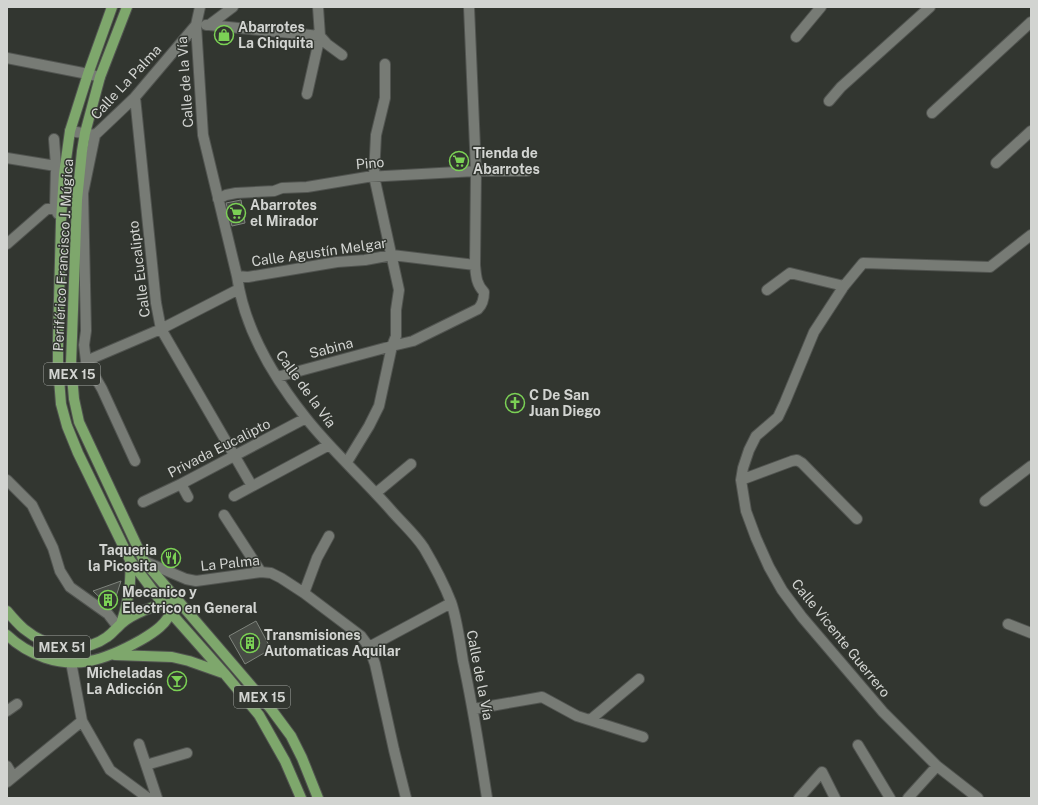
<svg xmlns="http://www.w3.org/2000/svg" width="1038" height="805" viewBox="0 0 1038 805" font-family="'Public Sans',sans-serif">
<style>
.building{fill:#474b45;stroke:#7f847d}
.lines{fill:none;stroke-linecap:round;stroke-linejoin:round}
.minor-casing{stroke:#515450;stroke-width:12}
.major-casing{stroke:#515450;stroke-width:12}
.minor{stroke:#777b75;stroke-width:10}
.major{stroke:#7ea76c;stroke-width:10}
.labels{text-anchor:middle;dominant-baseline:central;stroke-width:3;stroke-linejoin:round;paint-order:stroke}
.shield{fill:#323630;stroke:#a2a5a1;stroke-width:1}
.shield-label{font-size:13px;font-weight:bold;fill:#d2d4d1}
.poi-label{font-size:14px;font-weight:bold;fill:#d2d4d1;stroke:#323630;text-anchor:start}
.street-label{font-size:14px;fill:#d2d4d1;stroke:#323630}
</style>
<rect width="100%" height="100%" fill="#323630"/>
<path class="building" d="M241 200 245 223 232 226 226 203Z
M121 581 112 609 93 591Z
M256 621 271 649 245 664 229 636Z"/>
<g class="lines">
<defs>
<path id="minor" d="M200 7 196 25 203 135 237 276C244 329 274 378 306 418 332 451 363 478 390 509 401 522 415 534 424 548 434 565 444 584 451 602 457 619 460 643 463 661 473 707 480 752 487 798
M206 25H209L233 7
M209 25 320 36 327 44 342 55
M796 37 821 7
M7 58 88 74 100 77
M307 94 320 36 318 7
M135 97 156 303 161 329 252 486
M829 101 841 87 930 7
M932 113 1031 22
M70 131 95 135 135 97 196 25
M95 135 83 193 86 331 84 345 86 361 102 389 135 461
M54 139 56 166
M7 158 56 166 55 209
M996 163 1031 131
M218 199 226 195 236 193 274 191 282 188 307 187 367 177 476 171H527
M7 244 47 209H55L58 214
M237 276 248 277 337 262 365 260 392 255 475 265
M767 290 790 273 844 286
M86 361 161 329 239 289
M277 377 392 346 413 341 478 309C483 304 484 299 484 292 476 284 476 275 475 265L476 171 469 7
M347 462 369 426 379 406 392 346 396 336V310L399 290 374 176 376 135 385 98V64
M7 480 32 505 53 548 60 571 70 587 108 614 118 627
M741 480 792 461 797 460 802 463 857 519
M181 484 188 497
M376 493 411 464
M234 496 329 445
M985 501 1031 466
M143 502 181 484 306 418
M224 515 261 572
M144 561 186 579 196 581 261 572 271 573 281 578 304 593 361 636 369 647 375 664 394 750 406 798
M304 593 317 558 329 536
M1008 624 1031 633
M369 647 451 603
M71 662 82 721 110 770 148 798
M474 709 542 697 577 716 643 737
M7 711 17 704
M590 720 639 679
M139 744 157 798
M858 745 890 798
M146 765 187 753
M7 766 13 776
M7 782 82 721
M799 798 822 772 835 798
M908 798 937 766
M978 798 937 766 883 712 802 617 782 590 769 567 756 538 746 511 741 480 743 468 749 450 756 436 778 417 785 402 814 332 844 286 863 263 990 267 1031 235"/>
<path id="major" d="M112 7 88 74 70 131 64 174 61 221 58 340V366L61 404 67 426 78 453 130 560 163 604 224 673 259 715 285 761 301 798
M127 7 100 77 85 133 82 151 77 200 71 364 74 399 79 422 144 561 271 709 291 736 302 758 318 798
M7 611C12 617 18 624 24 629 47 648 82 655 107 637 113 633 116 628 121 624 130 615 156 604 169 604
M121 624C128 603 132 582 130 560
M7 635C28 655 60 667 89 661 107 658 125 649 141 640 153 633 169 623 172 608
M115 655 172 657 189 661 223 673"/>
</defs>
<use href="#minor" class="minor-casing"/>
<use href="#major" class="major-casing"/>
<use href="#minor" class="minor"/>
<use href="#major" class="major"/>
</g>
<defs>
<symbol id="shop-ring" viewBox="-11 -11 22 22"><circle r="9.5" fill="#323630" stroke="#7bd155" stroke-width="1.5"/><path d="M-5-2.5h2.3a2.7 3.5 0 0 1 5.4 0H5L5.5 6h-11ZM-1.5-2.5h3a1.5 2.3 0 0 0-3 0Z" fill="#7bd155"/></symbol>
<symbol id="supermarket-ring" viewBox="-11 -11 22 22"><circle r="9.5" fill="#323630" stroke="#7bd155" stroke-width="1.5"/><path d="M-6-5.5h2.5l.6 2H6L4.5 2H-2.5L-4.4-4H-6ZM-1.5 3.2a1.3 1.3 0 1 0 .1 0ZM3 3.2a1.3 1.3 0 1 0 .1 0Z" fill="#7bd155"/></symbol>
<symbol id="church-ring" viewBox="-11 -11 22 22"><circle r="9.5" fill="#323630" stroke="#7bd155" stroke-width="1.5"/><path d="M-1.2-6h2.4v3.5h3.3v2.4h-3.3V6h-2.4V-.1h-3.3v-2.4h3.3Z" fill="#7bd155"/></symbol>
<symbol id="restaurant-ring" viewBox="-11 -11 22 22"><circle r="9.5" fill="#323630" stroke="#7bd155" stroke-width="1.5"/><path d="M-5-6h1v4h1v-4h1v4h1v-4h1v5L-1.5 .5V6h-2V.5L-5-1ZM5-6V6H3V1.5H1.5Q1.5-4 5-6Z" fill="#7bd155"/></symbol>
<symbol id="building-ring" viewBox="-11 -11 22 22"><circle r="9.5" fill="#323630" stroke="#7bd155" stroke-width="1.5"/><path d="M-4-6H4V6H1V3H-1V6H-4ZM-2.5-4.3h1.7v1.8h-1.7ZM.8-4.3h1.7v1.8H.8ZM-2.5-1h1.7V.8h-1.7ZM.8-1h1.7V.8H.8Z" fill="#7bd155"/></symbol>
<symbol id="bar-ring" viewBox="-11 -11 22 22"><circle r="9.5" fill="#323630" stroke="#7bd155" stroke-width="1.5"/><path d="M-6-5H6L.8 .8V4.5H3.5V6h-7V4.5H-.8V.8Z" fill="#7bd155"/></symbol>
</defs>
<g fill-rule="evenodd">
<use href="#shop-ring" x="213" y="24" width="22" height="22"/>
<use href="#supermarket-ring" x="448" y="150" width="22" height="22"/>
<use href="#supermarket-ring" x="225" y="202" width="22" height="22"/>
<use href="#church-ring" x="504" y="392" width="22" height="22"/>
<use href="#restaurant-ring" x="160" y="547" width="22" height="22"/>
<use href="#building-ring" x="97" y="589" width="22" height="22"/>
<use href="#building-ring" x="239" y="632" width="22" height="22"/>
<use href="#bar-ring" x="166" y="670" width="22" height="22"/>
</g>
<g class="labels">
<g class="shield">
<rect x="44" y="363" width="56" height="22" rx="3"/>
<rect x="34" y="636" width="56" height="22" rx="3"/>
<rect x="234" y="686" width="56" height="22" rx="3"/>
</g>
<g class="shield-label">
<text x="72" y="374">MEX 15</text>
<text x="62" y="647">MEX 51</text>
<text x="262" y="697">MEX 15</text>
</g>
<g class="poi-label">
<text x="238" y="27">Abarrotes<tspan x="238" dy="16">La Chiquita</tspan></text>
<text x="473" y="153">Tienda de<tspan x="473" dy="16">Abarrotes</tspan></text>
<text x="250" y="205">Abarrotes<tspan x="250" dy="16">el Mirador</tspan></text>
<text x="529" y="395">C De San<tspan x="529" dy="16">Juan Diego</tspan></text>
<text x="157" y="550" text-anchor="end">Taqueria<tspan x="157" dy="16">la Picosita</tspan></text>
<text x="122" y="592">Mecanico y<tspan x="122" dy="16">Electrico en General</tspan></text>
<text x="264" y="635">Transmisiones<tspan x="264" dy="16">Automaticas Aquilar</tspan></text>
<text x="163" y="673" text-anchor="end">Micheladas<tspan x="163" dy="16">La Adicción</tspan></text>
</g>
<g class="street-label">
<text transform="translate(126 82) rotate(-47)">Calle La Palma</text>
<text transform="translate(185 82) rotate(-94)">Calle de la Vía</text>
<text transform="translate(370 163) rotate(-5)">Pino</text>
<text transform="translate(319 252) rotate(-8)">Calle Agustín Melgar</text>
<text transform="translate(63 255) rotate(-87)">Periférico Francisco J. Múgica</text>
<text transform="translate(139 269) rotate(-97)">Calle Eucalipto</text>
<text transform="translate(331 348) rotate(-15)">Sabina</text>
<text transform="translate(306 389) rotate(54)">Calle de la Vía</text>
<text transform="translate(219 448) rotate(-27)">Privada Eucalipto</text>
<text transform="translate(230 563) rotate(-6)">La Palma</text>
<text transform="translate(841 638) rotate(51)">Calle Vicente Guerrero</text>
<text transform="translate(480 675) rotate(79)">Calle de la Vía</text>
</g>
</g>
<rect width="1038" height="805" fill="none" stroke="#d2d4d1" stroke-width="16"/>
</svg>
